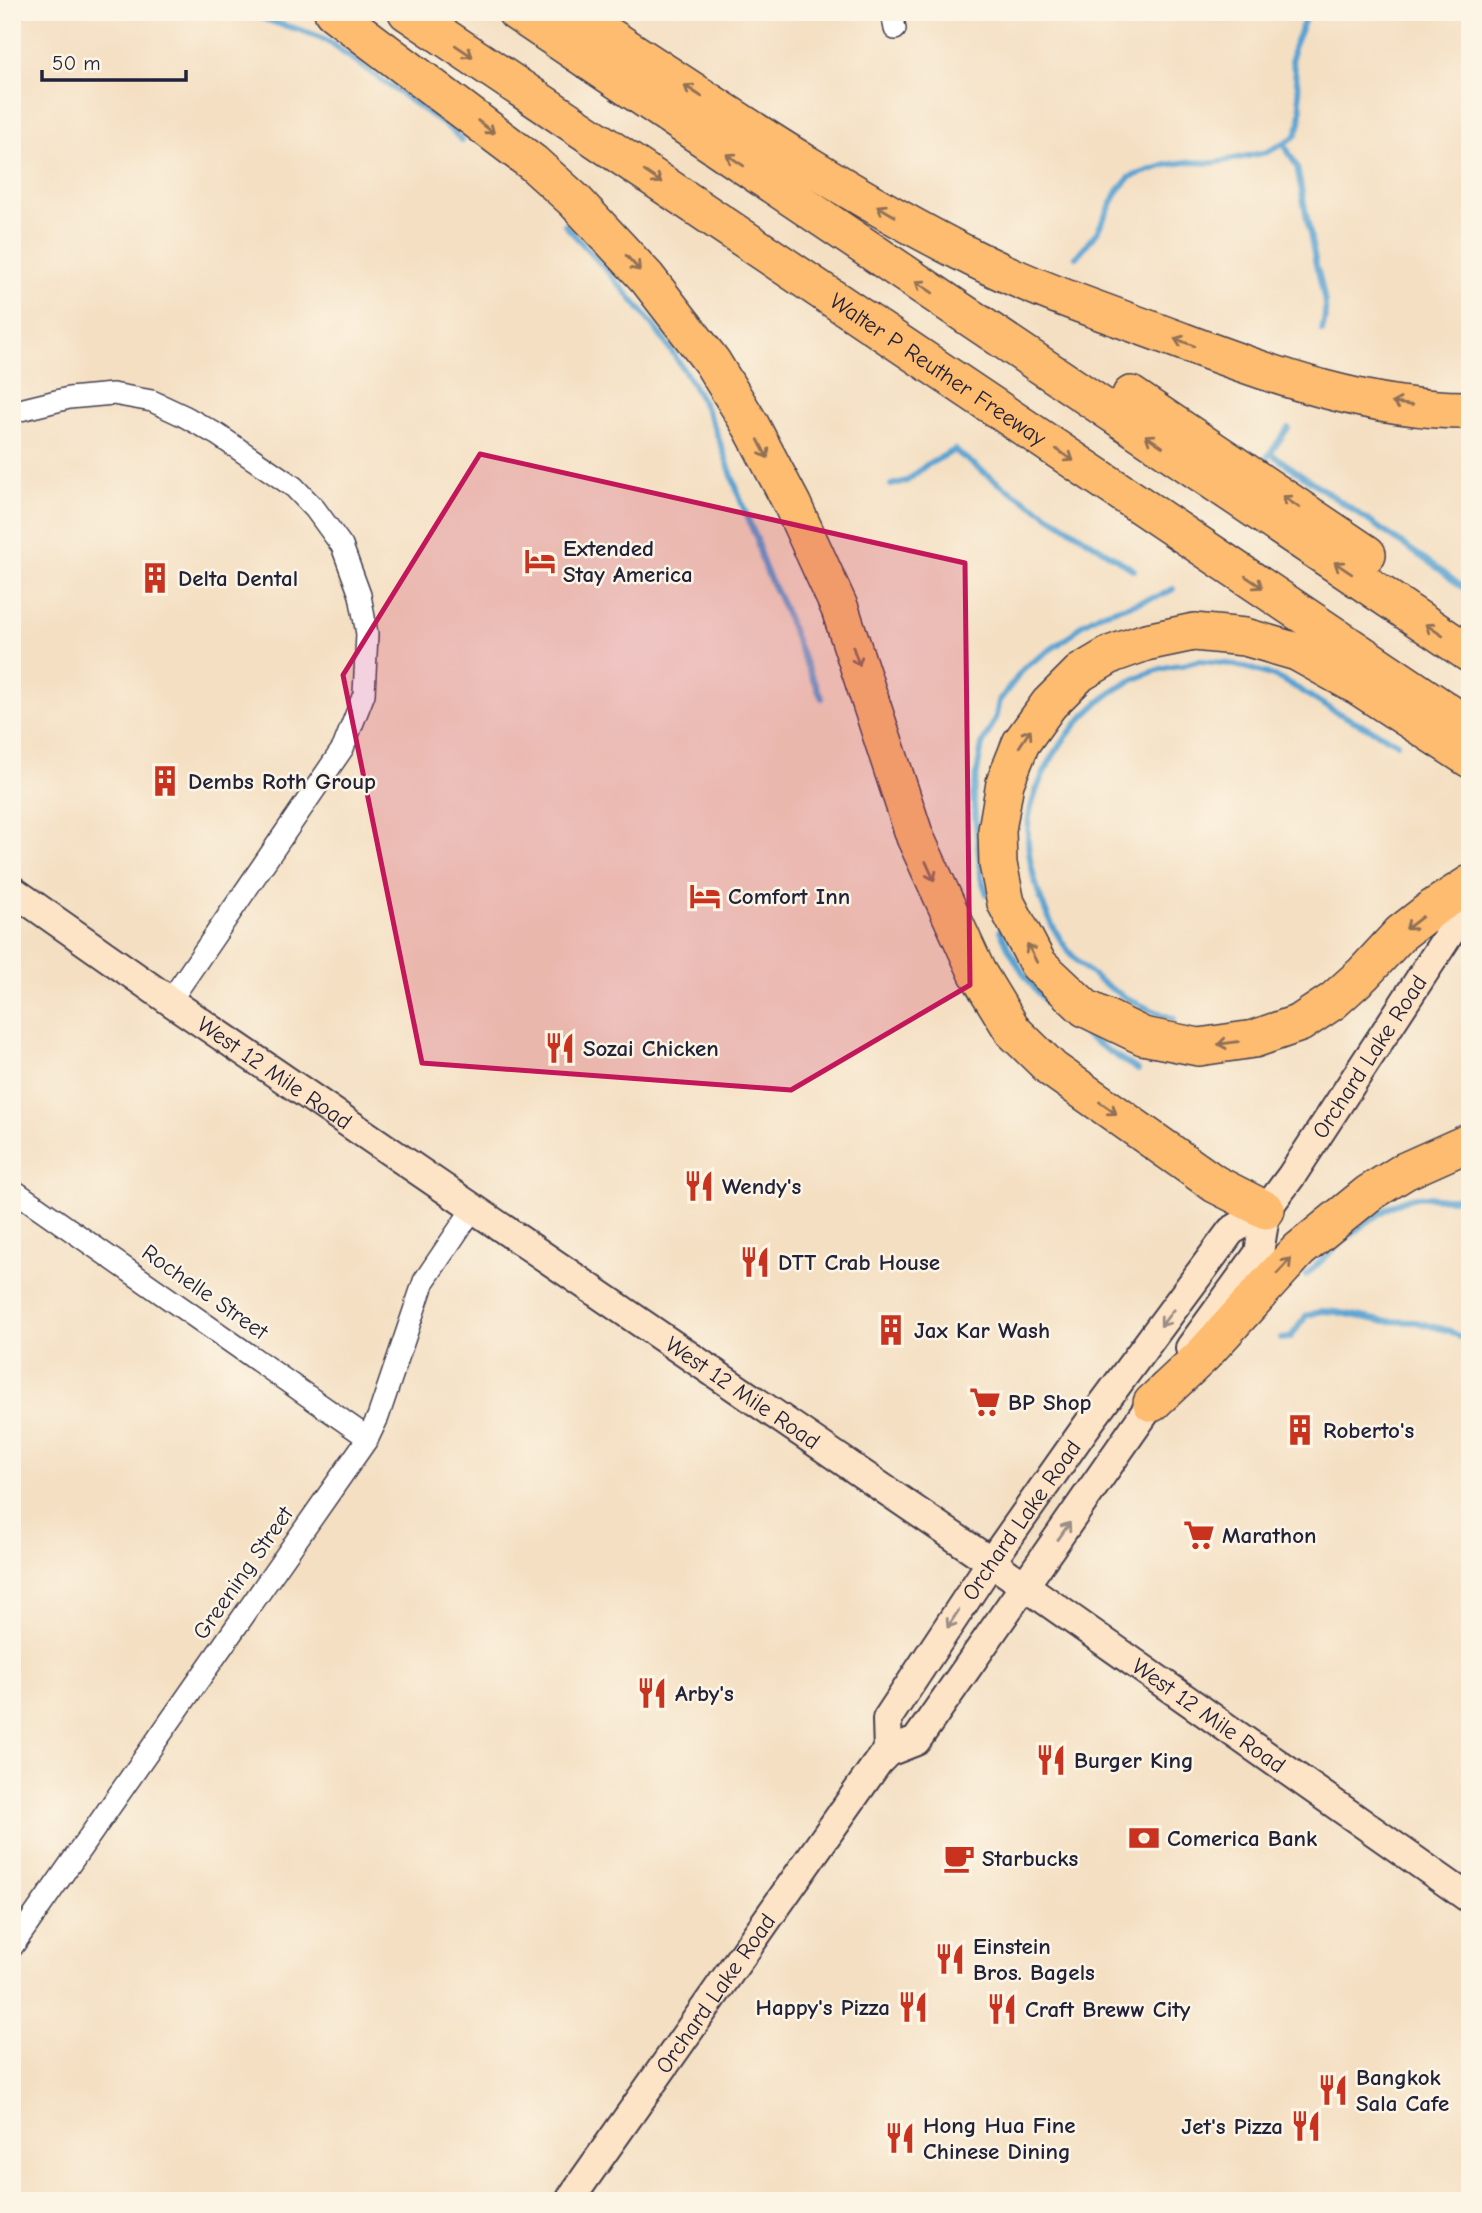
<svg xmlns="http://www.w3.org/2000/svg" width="1482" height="2213" viewBox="0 0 1482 2213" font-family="'Comic Neue',sans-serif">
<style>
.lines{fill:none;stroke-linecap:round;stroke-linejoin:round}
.stream{stroke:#59a3d1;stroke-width:6}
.minor-casing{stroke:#423e4f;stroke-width:24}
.secondary-casing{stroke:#423e4f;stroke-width:32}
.motorway-casing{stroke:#423e4f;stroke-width:40}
.minor{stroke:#fff;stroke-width:21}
.secondary{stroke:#fee4c6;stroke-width:28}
.motorway{stroke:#fdbc70;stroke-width:37}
.oneway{stroke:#906f56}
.oneway2{stroke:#9b8d87}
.marked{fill:#c2185b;fill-opacity:0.2;stroke:#c2185b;stroke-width:5;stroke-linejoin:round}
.labels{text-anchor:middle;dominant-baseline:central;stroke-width:5;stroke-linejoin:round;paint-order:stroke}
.street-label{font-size:23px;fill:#22223b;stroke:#fcf5e5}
.poi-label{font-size:23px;font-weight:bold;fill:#22223b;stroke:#fcf5e5;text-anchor:start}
</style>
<rect width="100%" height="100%" fill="#fcf5e5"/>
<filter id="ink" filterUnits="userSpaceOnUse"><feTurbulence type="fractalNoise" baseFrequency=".0143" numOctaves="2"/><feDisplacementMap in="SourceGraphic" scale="14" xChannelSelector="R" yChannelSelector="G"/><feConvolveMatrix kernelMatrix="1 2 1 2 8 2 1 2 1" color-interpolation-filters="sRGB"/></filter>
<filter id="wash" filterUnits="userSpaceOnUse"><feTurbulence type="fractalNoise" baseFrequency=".00686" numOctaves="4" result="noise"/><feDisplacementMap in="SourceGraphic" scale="28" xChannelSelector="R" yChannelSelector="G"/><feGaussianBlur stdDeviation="1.57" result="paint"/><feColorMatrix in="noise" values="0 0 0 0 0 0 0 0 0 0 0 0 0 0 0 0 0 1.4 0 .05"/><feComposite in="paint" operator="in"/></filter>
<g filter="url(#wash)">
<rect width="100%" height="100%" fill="#f4dfc2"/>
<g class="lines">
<path class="stream" d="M251 12C267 24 303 28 326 40L453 131 462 141
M1284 144 1297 167 1317 270 1318 271C1323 292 1329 309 1322 331
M565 225C619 283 673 341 708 413 727 454 737 499 757 539 760 565 775 587 785 611 796 641 807 669 822 698
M1076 257 1097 232 1118 191 1130 177 1166 165 1187 162 1214 163 1267 152 1289 141 1296 135 1300 123 1301 110 1298 86 1292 60 1293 48 1308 12
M954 450 1000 484 1134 570
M1270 453 1439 569 1470 593
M1261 466 1288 428
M891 485 907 481 925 466 955 450
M987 894 981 877 973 795 982 745 995 720 999 701 1025 667 1070 636 1081 625 1100 614 1162 595 1173 589
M1000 930C1031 1003 1075 1030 1138 1070
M1174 1019C1140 1006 1106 990 1079 963 1045 929 1019 855 1031 807 1043 762 1075 718 1112 692 1133 678 1162 666 1183 665 1189 664 1193 661 1199 661 1227 662 1260 669 1286 682 1303 691 1319 703 1336 712 1356 722 1377 732 1397 743
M1306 1275C1329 1253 1381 1205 1411 1198 1426 1194 1440 1200 1454 1199 1459 1198 1465 1195 1470 1193
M1281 1339 1290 1338 1306 1316 1322 1311 1336 1312 1382 1321 1416 1322 1450 1331 1470 1343"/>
</g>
</g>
<g filter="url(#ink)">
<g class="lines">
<defs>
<path id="minor" d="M892 12 895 29
M12 412 69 398 113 394 152 401 184 416 218 435 294 487 315 509 342 546 360 595 367 634 364 694 343 748 170 1001
M12 1189 368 1438
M12 1947 368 1438 378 1417 424 1281 474 1207"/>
<g id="secondary">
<path id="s1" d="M12 890 170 1001 991 1562 1470 1899"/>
<path d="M1190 1348 1259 1253 1266 1210"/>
<path id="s2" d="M888 1752 887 1719 991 1562 1091 1420 1231 1231 1266 1210 1292 1175 1470 902"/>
<path id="s3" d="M569 2201 878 1762 888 1752 916 1741 1163 1387"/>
</g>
<g id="motorway">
<path d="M333 12 533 163 575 201 647 278 712 362 751 426 792 504 840 609 915 837 977 972 1013 1031 1052 1069 1215 1184 1266 1210"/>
<path id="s4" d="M407 12 1470 727"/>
<path d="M516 12 1470 654"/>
<path d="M572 12C703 97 833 188 973 258 1040 292 1113 315 1184 342 1274 376 1372 411 1470 410"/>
<path d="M1131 395 1367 554"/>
<path d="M1470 759 1358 686 1297 652 1245 637 1194 632 1146 642 1112 654 1080 673 1049 704 1021 743 1005 783 997 830 998 864 1006 903 1038 964 1085 1008 1143 1036 1199 1047 1254 1039 1300 1023 1333 1001 1363 974 1401 933 1433 908 1470 884"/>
<path d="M1152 1403 1203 1355 1299 1250 1368 1194 1405 1171 1470 1142"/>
</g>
</defs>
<use href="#minor" class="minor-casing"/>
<use href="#secondary" class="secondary-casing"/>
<use href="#motorway" class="motorway-casing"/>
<use href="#minor" class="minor"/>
<use href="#secondary" class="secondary"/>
<use href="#motorway" class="motorway"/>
</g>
<defs><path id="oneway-shaft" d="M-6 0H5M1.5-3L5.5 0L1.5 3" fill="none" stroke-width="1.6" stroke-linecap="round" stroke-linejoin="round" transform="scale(1.75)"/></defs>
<g class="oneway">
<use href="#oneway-shaft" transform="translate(464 51) rotate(34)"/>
<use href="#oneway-shaft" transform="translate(693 91) rotate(-147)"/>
<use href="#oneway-shaft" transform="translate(486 127) rotate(38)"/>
<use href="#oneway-shaft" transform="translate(735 160) rotate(-146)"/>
<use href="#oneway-shaft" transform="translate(653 177) rotate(34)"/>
<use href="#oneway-shaft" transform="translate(886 211) rotate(-150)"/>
<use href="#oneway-shaft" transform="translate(633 263) rotate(48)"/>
<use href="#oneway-shaft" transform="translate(924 287) rotate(-146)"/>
<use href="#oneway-shaft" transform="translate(1184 342) rotate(-159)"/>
<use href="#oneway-shaft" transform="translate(1402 404) rotate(-172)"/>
<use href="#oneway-shaft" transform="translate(1154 441) rotate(-146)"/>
<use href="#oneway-shaft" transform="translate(763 449) rotate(63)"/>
<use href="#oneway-shaft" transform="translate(1065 455) rotate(34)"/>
<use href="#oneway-shaft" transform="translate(1291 502) rotate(-146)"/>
<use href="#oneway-shaft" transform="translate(1343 568) rotate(-146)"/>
<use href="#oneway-shaft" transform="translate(1254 582) rotate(34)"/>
<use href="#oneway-shaft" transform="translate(1434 630) rotate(-146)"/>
<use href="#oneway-shaft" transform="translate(856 656) rotate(71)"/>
<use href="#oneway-shaft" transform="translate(1025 738) rotate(-57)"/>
<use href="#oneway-shaft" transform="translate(930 871) rotate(66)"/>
<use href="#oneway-shaft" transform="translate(1414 923) rotate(142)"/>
<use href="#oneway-shaft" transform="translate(1032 953) rotate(-117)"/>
<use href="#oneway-shaft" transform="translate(1228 1043) rotate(172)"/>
<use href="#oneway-shaft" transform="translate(1108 1108) rotate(35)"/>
<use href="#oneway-shaft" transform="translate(1284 1266) rotate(-47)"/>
</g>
<g class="oneway2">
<use href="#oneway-shaft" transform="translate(1167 1318) rotate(127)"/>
<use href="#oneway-shaft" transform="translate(1064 1531) rotate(-55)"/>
<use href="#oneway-shaft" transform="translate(953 1619) rotate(123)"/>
</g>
</g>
<path class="marked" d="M480 454 965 563 970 985 791 1090 422 1063 343 675Z"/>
<defs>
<symbol id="hotel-bare" viewBox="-9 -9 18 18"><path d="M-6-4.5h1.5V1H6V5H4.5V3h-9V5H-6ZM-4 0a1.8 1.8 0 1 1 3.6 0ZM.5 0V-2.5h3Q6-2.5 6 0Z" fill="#c8321e" stroke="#fcf5e5" stroke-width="2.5" paint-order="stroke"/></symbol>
<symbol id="building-bare" viewBox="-9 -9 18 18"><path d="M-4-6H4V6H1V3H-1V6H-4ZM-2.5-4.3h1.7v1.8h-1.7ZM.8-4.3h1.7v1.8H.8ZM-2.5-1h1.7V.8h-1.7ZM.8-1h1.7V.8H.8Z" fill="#c8321e" stroke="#fcf5e5" stroke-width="2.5" paint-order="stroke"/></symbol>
<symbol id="restaurant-bare" viewBox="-9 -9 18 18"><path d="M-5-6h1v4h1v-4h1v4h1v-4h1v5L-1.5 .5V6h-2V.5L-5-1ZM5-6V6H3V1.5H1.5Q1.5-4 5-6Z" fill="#c8321e" stroke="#fcf5e5" stroke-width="2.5" paint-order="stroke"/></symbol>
<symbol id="supermarket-bare" viewBox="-9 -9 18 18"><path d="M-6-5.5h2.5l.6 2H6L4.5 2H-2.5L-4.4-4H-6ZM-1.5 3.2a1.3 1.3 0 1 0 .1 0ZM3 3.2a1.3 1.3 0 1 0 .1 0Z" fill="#c8321e" stroke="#fcf5e5" stroke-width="2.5" paint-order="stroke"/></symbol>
<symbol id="bank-bare" viewBox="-9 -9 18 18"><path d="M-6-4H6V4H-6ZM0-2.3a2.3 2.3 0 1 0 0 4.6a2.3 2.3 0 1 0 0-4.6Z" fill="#c8321e" stroke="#fcf5e5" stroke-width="2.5" paint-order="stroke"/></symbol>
<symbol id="cafe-bare" viewBox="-9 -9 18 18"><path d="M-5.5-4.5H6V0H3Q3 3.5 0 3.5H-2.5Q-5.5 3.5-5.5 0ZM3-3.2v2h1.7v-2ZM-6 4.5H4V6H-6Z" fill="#c8321e" stroke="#fcf5e5" stroke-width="2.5" paint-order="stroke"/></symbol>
</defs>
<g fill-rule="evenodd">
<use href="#hotel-bare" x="518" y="539" width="44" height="44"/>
<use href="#building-bare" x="133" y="556" width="44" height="44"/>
<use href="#building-bare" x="143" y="759" width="44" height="44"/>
<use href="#hotel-bare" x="683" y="874" width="44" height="44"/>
<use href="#restaurant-bare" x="538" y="1026" width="44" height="44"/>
<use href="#restaurant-bare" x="677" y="1164" width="44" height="44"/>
<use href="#restaurant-bare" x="733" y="1240" width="44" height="44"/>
<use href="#building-bare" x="869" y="1308" width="44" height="44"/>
<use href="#supermarket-bare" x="963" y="1380" width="44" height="44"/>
<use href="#building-bare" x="1278" y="1408" width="44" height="44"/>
<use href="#supermarket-bare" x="1177" y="1513" width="44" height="44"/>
<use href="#restaurant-bare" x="630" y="1671" width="44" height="44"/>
<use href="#restaurant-bare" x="1029" y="1738" width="44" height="44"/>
<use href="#bank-bare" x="1122" y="1816" width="44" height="44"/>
<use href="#cafe-bare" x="937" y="1836" width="44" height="44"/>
<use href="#restaurant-bare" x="928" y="1937" width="44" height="44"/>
<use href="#restaurant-bare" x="891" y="1985" width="44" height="44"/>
<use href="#restaurant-bare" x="980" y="1987" width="44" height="44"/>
<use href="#restaurant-bare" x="1311" y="2068" width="44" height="44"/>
<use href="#restaurant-bare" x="1284" y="2104" width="44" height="44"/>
<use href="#restaurant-bare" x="878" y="2116" width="44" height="44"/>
</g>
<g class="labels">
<g class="street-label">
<text stroke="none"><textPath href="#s4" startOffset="640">Walter P Reuther Freeway</textPath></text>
<text stroke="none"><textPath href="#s2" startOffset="856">Orchard Lake Road</textPath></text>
<text stroke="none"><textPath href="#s1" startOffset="320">West 12 Mile Road</textPath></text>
<text transform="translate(205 1292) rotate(35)">Rochelle Street</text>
<text stroke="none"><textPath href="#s1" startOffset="887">West 12 Mile Road</textPath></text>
<text stroke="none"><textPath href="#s2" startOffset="273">Orchard Lake Road</textPath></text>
<text transform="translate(243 1573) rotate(-55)">Greening Street</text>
<text stroke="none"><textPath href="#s1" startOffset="1454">West 12 Mile Road</textPath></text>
<text stroke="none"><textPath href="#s3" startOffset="254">Orchard Lake Road</textPath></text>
</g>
<g class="poi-label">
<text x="563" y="548">Extended<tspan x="563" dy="26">Stay America</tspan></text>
<text x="178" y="578">Delta Dental</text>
<text x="188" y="781">Dembs Roth Group</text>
<text x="728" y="896">Comfort Inn</text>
<text x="583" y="1048">Sozai Chicken</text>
<text x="722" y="1186">Wendy's</text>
<text x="778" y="1262">DTT Crab House</text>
<text x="914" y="1330">Jax Kar Wash</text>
<text x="1008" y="1402">BP Shop</text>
<text x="1323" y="1430">Roberto's</text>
<text x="1222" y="1535">Marathon</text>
<text x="675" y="1693">Arby's</text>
<text x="1074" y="1760">Burger King</text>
<text x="1167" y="1838">Comerica Bank</text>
<text x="982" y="1858">Starbucks</text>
<text x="973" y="1946">Einstein<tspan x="973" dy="26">Bros. Bagels</tspan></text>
<text x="890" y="2007" text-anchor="end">Happy's Pizza</text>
<text x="1025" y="2009">Craft Breww City</text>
<text x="1356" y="2077">Bangkok<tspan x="1356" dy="26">Sala Cafe</tspan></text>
<text x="923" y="2125">Hong Hua Fine<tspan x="923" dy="26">Chinese Dining</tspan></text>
<text x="1283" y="2126" text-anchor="end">Jet's Pizza</text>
</g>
</g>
<rect width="1482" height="2213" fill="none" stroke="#fcf5e5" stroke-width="42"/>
<path d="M42 70v10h144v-10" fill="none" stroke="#22223b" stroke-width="3.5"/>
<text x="52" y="70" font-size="21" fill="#22223b" stroke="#fcf5e5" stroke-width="5" paint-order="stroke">50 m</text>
</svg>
